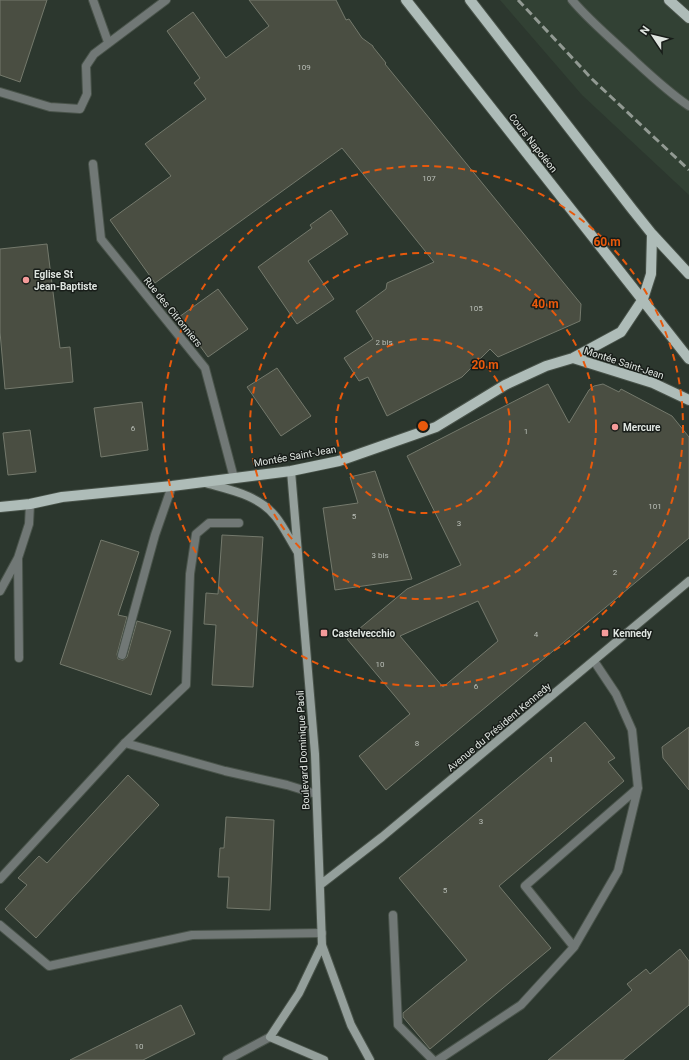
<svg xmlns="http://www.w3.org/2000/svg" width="689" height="1060" viewBox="0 0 689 1060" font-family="Roboto,sans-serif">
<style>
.built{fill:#324134}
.building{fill:#4a4e42;stroke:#74796c;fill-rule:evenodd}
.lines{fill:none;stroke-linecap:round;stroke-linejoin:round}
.service-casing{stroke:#49534a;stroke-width:10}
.minor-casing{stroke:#49534a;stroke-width:10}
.secondary-casing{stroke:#49534a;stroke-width:10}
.primary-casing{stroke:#49534a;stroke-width:12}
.service{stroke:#717876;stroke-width:8}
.minor{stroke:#717876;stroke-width:8}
.secondary{stroke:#949f9b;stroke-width:8}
.primary{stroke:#aebcb8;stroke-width:10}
.rail{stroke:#929a93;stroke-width:3;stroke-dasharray:8 4;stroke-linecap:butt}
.ring{fill:none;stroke:#e8590c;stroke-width:2;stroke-dasharray:7 5}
.poi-dot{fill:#f59b9a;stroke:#181d19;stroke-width:1.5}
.labels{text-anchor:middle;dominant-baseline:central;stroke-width:3;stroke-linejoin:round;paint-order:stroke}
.number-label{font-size:8px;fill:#babfb8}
.street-label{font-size:10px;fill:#dfe5e0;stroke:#181d19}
.poi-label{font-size:10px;font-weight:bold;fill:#dfe5e0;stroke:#181d19;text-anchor:start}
.centre{fill:#e8590c;stroke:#181d19;stroke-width:2}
.ring-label{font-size:12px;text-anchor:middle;font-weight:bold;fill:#e8590c;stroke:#181d19;stroke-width:3;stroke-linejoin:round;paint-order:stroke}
</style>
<rect width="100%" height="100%" fill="#2c372e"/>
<path class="built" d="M500 0H689V195L582 95Z"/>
<path class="building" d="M0 0H47L20 82 0 75Z
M249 0H336L346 20 349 19 362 38 373 46V47L386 63 385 64 581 304 580 321 498 357 490 349 462 377 387 416 368 377 359 381 344 358 373 339 356 311 386 289 387 283 434 262 342 148 155 283 110 220 171 176 145 144 206 99 194 83 200 78 167 31 193 12 226 58 269 26Z
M331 210 348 234 308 261 334 299 297 324 258 267 312 228 310 225Z
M47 244 60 348 70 347 73 382 5 389 0 332V249Z
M218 289 248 329 208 357 179 317Z
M277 368 311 416 281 436 247 387Z
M548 384 569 423 589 390 594 386 603 384 619 392 621 389 672 416 689 437V538L386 790 359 756 410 714 347 639 407 589 461 565 407 456ZM478 601 498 641 443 687 400 636Z
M142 402 148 450 101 457 94 408Z
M30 430 36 472 8 475 3 433Z
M375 471 412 579 335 590 323 508 358 503 350 477Z
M222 535 263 537 253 687 212 685 216 625 204 624 206 593 218 594Z
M101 540 139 552 118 615 127 617 117 654 118 659 123 660 127 657 137 621 171 631 151 695 60 664Z
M585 722 615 758 608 762 624 781 499 886 551 948 430 1049 403 1017V1013L467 960 399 878Z
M689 727V790L663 758 662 747Z
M128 775 159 805 36 938 5 909 27 885 18 878 39 856 47 863Z
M226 817 274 820 270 910 227 908 229 877H218L220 848H224Z
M680 949 689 961V1005L623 1060H548L632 990 627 984 646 969 650 974Z
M181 1005 195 1034 143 1060H70Z"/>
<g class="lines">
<defs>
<path id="service" d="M572 0C587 18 606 34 623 50 644 69 665 90 689 106
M18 558 19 658
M0 591 18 558 29 524 30 504
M122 655 155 535 172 486
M125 743 186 685 190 574 196 534 209 523H239
M393 915 398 1025 433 1060
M574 947 525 886 638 788
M438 1060 521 1005 574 947 618 871 638 788 632 730 616 694 594 661"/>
<path id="minor" d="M93 0 108 42
M0 92 50 107 80 109 87 94 86 66 94 54 166 0
M93 164 101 239 205 368 234 478
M0 879 125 743 225 771 287 785 316 794
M0 925 49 966 192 935 322 933
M227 1060 270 1037"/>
<path id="secondary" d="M291 471 315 754 322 945 351 1025 370 1060
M205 483C230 490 259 495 276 517 284 527 290 540 297 551
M320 885 382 837 689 581
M322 945 299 993 270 1037 324 1060"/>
<path id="primary" d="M406 0 689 359
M470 0 632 209 652 234 689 274
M669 0 689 18
M573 358 653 383 689 400
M0 507 30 504 62 497 172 486 291 471 339 461 436 427 505 385 546 366 573 358 621 332 643 299 651 274 652 234"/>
</defs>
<use href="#service" class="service-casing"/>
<use href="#minor" class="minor-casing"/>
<use href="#secondary" class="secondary-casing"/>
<use href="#primary" class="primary-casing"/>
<use href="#service" class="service"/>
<use href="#minor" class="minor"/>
<use href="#secondary" class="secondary"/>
<use href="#primary" class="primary"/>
<path class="rail" d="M518 0 592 79 689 170"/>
</g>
<g class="ring">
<circle cx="423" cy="426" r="87"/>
<circle cx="423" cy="426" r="173"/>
<circle cx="423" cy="426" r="260"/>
</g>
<g class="poi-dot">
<circle cx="26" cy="280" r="4"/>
<circle cx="615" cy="427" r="4"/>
<rect x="320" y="629" width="8" height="8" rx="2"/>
<rect x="601" y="629" width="8" height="8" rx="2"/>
</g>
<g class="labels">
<g class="number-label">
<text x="304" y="67">109</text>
<text x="429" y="178">107</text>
<text x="476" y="308">105</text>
<text x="384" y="342">2 bis</text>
<text x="133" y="428">6</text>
<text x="526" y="431">1</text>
<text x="655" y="506">101</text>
<text x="354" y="516">5</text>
<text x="459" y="523">3</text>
<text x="380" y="555">3 bis</text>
<text x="615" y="572">2</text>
<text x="536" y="634">4</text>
<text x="380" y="664">10</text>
<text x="476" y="686">6</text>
<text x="417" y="743">8</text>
<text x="551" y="759">1</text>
<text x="481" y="821">3</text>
<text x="445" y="890">5</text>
<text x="139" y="1046">10</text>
</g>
<g class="street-label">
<text transform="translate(533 143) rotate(52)">Cours Napoléon</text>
<text transform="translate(173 312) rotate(51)">Rue des Citronniers</text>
<text transform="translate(624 363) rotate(18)">Montée Saint-Jean</text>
<text transform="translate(295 456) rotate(-10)">Montée Saint-Jean</text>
<text transform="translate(499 727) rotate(-40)">Avenue du Président Kennedy</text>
<text transform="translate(303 750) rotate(-93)">Boulevard Dominique Paoli</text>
</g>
<g class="poi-label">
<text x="34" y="274">Eglise St<tspan x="34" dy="12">Jean-Baptiste</tspan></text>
<text x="623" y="427">Mercure</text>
<text x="332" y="633">Castelvecchio</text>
<text x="613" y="633">Kennedy</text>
</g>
</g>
<circle cx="423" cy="426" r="6" class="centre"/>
<g class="ring-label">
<text x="607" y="246">60 m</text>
<text x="545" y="308">40 m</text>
<text x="485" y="369">20 m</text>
</g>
<g transform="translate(653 36) rotate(305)" stroke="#181d19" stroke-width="3" paint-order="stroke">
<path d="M0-3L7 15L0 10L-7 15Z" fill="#dfe5e0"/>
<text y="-6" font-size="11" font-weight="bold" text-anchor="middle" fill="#dfe5e0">N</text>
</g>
</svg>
